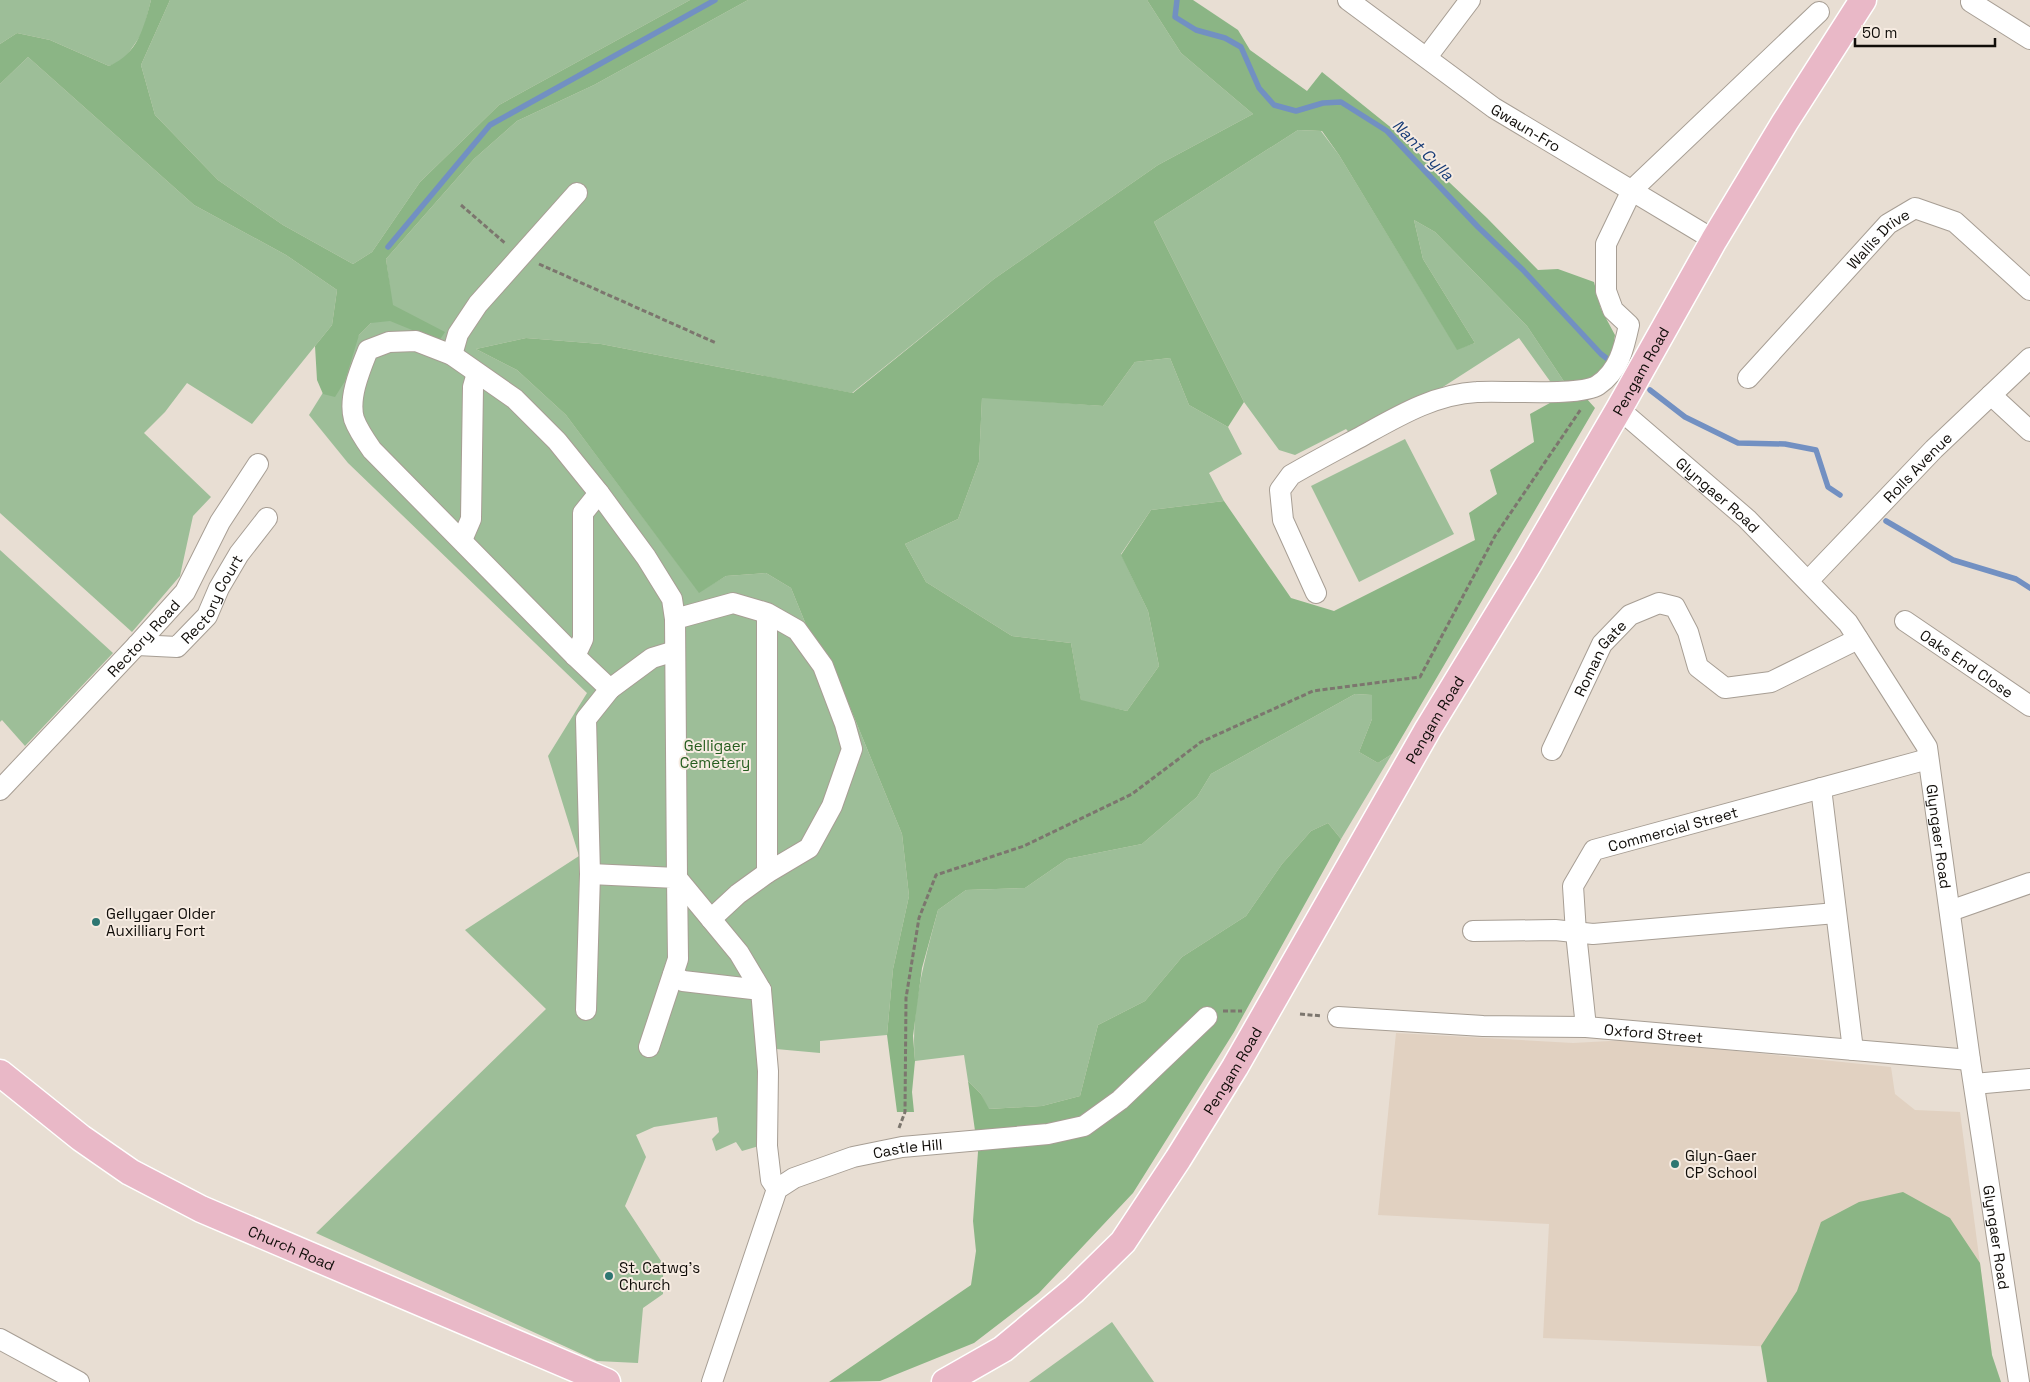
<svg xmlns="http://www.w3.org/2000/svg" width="2030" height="1382" viewBox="0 0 2030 1382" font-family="'Space Grotesk',sans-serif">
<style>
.built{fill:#e1d1c1}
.green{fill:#9dbe98}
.forest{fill:#8bb585}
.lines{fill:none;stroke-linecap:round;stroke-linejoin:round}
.stream{stroke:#7290c2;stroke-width:5.5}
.minor-casing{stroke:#a79e94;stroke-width:22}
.major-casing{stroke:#fff;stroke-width:29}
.path{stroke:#7c766e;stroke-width:3;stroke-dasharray:5 2.5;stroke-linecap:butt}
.minor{stroke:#fff;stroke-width:20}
.major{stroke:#e9b8c7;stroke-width:26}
.poi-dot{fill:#2e7671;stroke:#f6ebe1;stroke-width:2}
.labels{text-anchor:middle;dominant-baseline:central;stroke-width:4;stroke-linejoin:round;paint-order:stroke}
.street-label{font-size:15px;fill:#100d09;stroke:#f6ebe1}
.park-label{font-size:15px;fill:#255d1e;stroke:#f6ebe1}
.poi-label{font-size:15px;fill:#100d09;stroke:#f6ebe1;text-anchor:start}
.water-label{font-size:16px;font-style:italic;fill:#153a76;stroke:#f6ebe1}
</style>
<rect width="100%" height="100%" fill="#e8ded3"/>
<path class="built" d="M1396 1033 1573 1043 1628 1040 1891 1067 1895 1094 1915 1110 1960 1112 1992 1355 1543 1338 1549 1224 1378 1215Z"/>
<path class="green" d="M0 0H151L143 32 123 61 109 66 50 40 17 33 0 44Z
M170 0H690L499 105 420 182 372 252 353 264 283 225 218 180 155 115 141 65Z
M748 0H1147L1181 53 1253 114 1158 165 994 279 852 393 601 344 526 338 476 349 517 370 566 415 699 592 726 576 766 573 791 588 811 637 845 695 902 834 909 896 893 969 887 1035 820 1041V1053L776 1049 759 1146 742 1151 736 1142 716 1151 712 1139 719 1132 717 1117 654 1127 636 1135 646 1157 625 1206 663 1264V1294L643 1308 638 1363 597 1361 316 1233 546 1009 465 930 579 856 548 756 587 693 348 463 309 415 359 335 371 323 392 305 386 259 474 159 517 121 594 85Z
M28 57 194 205 286 255 337 290 332 325 252 424 187 383 165 412 144 433 211 497 193 516 180 576 132 632 0 513V84Z
M1298 130 1321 131 1339 155 1457 349 1475 343 1423 259 1414 220 1435 232 1527 326 1567 386 1552 384 1519 338 1432 394 1353 437 1346 429 1295 455 1279 450 1244 402 1154 222Z
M1170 358 1189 405 1228 427 1242 454 1209 473 1224 501 1151 510 1121 554 1148 611 1159 666 1127 711 1081 701 1071 643 1012 636 926 582 905 544 958 519 979 462 982 397 1103 406 1135 362Z
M1405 439 1454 534 1359 582 1311 486Z
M0 550 113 653 25 746 2 720 0 722Z
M1355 694 1372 695V719L1359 752 1378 763 1392 754 1341 839 1328 823 1311 831 1282 864 1246 916 1182 957 1145 1001 1098 1025 1080 1096 1042 1106 988 1109 981 1094 968 1081 964 1055 915 1061C910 1010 925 959 938 910L966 890 1025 888 1067 859 1142 844 1197 797 1211 774Z
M1112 1322 1154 1382H1029Z"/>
<path class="forest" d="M151 0H170L141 65 155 115 218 180 283 225 353 264 372 252 420 182 499 105 690 0H748L594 85 517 121 474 159 386 259 393 305 445 332 439 341 390 321 371 323 359 335 345 381 335 397 323 394 317 380 315 346 332 325 337 290 286 255 194 205 28 57 0 84V44L17 33 50 40 109 66C138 54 144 27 151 0Z
M1147 0H1193L1238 30 1250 50 1307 91 1322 72 1394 130 1487 218 1538 270 1558 269 1594 282 1601 309 1615 335 1612 356 1595 377 1567 386 1527 326 1435 232 1414 220 1423 259 1475 343 1457 350 1339 155 1322 131 1298 130 1154 222 1244 402 1228 427 1189 405 1170 358 1135 362 1103 406 982 398 979 462 958 519 905 544 926 582 1012 636 1071 643 1081 700 1127 711 1159 666 1148 611 1121 555 1151 510 1224 501 1291 598 1334 611 1475 540 1469 513 1497 494 1490 470 1534 442 1530 414 1557 399 1586 398 1595 408 1392 754 1378 763 1359 752 1372 719V695L1355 694 1211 774 1197 797 1142 844 1067 859 1025 888 966 890 938 910 922 968 913 1036 915 1061 912 1092 914 1112H897L887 1035 893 969 909 896 902 834 845 695 811 637 791 588 766 573 726 576 699 593 566 415 517 370 476 349 526 338 601 344 853 393 994 279 1158 165 1253 114 1181 53Z
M1328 823 1341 839 1234 1032 1133 1193 1039 1293 974 1343 880 1381 829 1382 971 1285 976 1251 973 1221 978 1152 968 1081 981 1094 989 1109 1042 1106 1080 1096 1098 1025 1145 1001 1182 957 1246 916 1282 864 1311 831Z
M1903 1192 1950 1218 1980 1263 1992 1355 2001 1382H1767L1761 1346 1797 1291 1821 1222 1859 1202Z"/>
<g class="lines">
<path class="stream" d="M1177 0 1175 17 1196 30 1225 38 1241 47 1259 88 1274 105 1296 111 1323 103 1341 102 1387 131 1478 227 1523 270 1601 354 1613 363
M388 247 490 125 715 0
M1650 390 1685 417 1738 443 1785 444 1816 450 1828 487 1840 495
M1886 521 1953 560 2016 579 2030 588"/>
<defs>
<g id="minor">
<path id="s1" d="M1348 0 1494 108 1714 240"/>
<path d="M1971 2 2030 39"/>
<path d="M1427 57 1470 0"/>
<path d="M452 355 458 334 478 304 577 193"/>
<path id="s2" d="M1748 378 1888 224 1915 208 1955 222 2030 290"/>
<path d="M1991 395 2030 431"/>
<path id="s3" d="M1619 409 1747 519 1848 623 1927 747 1970 1060 2019 1382"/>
<path d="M462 540 471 519 473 387 477 373"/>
<path id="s4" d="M1808 581 1934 449 2030 358"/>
<path d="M1316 593 1283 520 1280 490 1291 475C1315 461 1340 448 1364 435 1400 415 1436 394 1477 392 1503 390 1580 397 1598 385 1619 371 1624 348 1629 325L1613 310 1606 291V244L1632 190 1819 12"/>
<path d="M675 619 733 603 767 613 797 630 823 666 845 724 852 749 832 806 809 848 767 873V613"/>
<path id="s5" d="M1905 621 2030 706"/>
<path id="s6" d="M137 645 177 647 207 616 219 588 239 554 267 518"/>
<path d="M575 656 583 639V513L599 493"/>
<path d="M610 689 652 658 675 651"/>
<path id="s7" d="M1552 750 1602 644 1630 615 1659 603 1675 607 1688 632 1698 667 1725 688 1771 682 1858 639"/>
<path d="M1821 788 1853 1050"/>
<path id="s8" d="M0 790 137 645 185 592 220 522 258 464"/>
<path d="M590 874 677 878 678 959 649 1047"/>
<path d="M1950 911 2030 883"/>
<path d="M711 919 738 894 767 873"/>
<path d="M1473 931 1555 930 1593 934 1836 913"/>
<path d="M673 975 683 981 761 990"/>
<path d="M586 1010 590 874 586 719 610 689 575 656 372 450C365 440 358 430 354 419 348 398 360 370 368 350L389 342 416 341 452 355 515 399 557 441 599 493 646 557 672 599 675 619 677 878 739 953 761 990 768 1071 767 1146 771 1180 777 1189"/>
<path id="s9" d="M1338 1017 1483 1026 1586 1027 1970 1060"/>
<path id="s10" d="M1586 1027 1576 933 1573 886 1594 850 1928 759"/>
<path d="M1974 1084 2030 1079"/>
<path d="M0 1339 79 1382"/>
<path id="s11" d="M712 1382 777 1189 794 1178 853 1157 902 1147 1048 1134 1084 1126 1120 1100 1207 1017"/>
</g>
<g id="major">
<path id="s12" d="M0 1073 81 1138 130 1172 201 1209 607 1382"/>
<path id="s13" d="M945 1382 1003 1349 1074 1290 1123 1242 1178 1159 1235 1067 1428 729 1528 565 1619 409 1714 240 1785 122 1863 0"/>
</g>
</defs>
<use href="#minor" class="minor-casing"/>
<use href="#major" class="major-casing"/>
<path class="path" d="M461 205 506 244
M539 264 716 343
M1223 1011H1242
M1300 1014 1322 1016
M899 1128 905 1112 906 998 919 918 936 875 1024 846 1132 794 1201 742 1313 691 1420 677 1495 536 1581 409"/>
<use href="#minor" class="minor"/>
<use href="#major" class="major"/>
</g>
<g class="poi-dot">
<circle cx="96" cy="922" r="5"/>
<circle cx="1675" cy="1164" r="5"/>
<circle cx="609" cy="1276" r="5"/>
</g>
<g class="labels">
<g class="street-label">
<text stroke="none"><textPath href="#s1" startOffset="219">Gwaun-Fro</textPath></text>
<text stroke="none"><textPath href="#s2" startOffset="191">Wallis Drive</textPath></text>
<text stroke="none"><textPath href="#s13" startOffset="1241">Pengam Road</textPath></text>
<text stroke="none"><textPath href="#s4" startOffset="158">Rolls Avenue</textPath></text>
<text stroke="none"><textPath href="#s3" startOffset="131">Glyngaer Road</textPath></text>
<text stroke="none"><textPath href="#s6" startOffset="100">Rectory Court</textPath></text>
<text stroke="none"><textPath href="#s8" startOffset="209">Rectory Road</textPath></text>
<text stroke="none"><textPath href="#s7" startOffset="104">Roman Gate</textPath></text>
<text stroke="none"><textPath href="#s5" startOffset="75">Oaks End Close</textPath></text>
<text stroke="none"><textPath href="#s13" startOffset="836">Pengam Road</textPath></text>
<text stroke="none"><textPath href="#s10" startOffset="265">Commercial Street</textPath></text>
<text stroke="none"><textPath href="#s3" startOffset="551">Glyngaer Road</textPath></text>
<text stroke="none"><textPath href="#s9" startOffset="316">Oxford Street</textPath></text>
<text stroke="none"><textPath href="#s13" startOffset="431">Pengam Road</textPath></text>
<text stroke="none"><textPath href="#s11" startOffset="342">Castle Hill</textPath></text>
<text stroke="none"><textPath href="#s3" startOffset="956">Glyngaer Road</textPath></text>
<text stroke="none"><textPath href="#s12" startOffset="342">Church Road</textPath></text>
</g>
<g class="park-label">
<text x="715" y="745">Gelligaer<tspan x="715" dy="17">Cemetery</tspan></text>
</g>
<g class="poi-label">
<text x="106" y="913">Gellygaer Older<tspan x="106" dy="17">Auxilliary Fort</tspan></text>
<text x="1685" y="1155">Glyn-Gaer<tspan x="1685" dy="17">CP School</tspan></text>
<text x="619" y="1267">St. Catwg's<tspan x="619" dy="17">Church</tspan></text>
</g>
<g class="water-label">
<text transform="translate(1423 150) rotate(45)">Nant Cylla</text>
</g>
</g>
<path d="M1855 38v8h140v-8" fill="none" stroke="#100d09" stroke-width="2.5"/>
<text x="1862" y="38" font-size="15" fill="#100d09" stroke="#f6ebe1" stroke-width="4" paint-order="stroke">50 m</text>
</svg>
